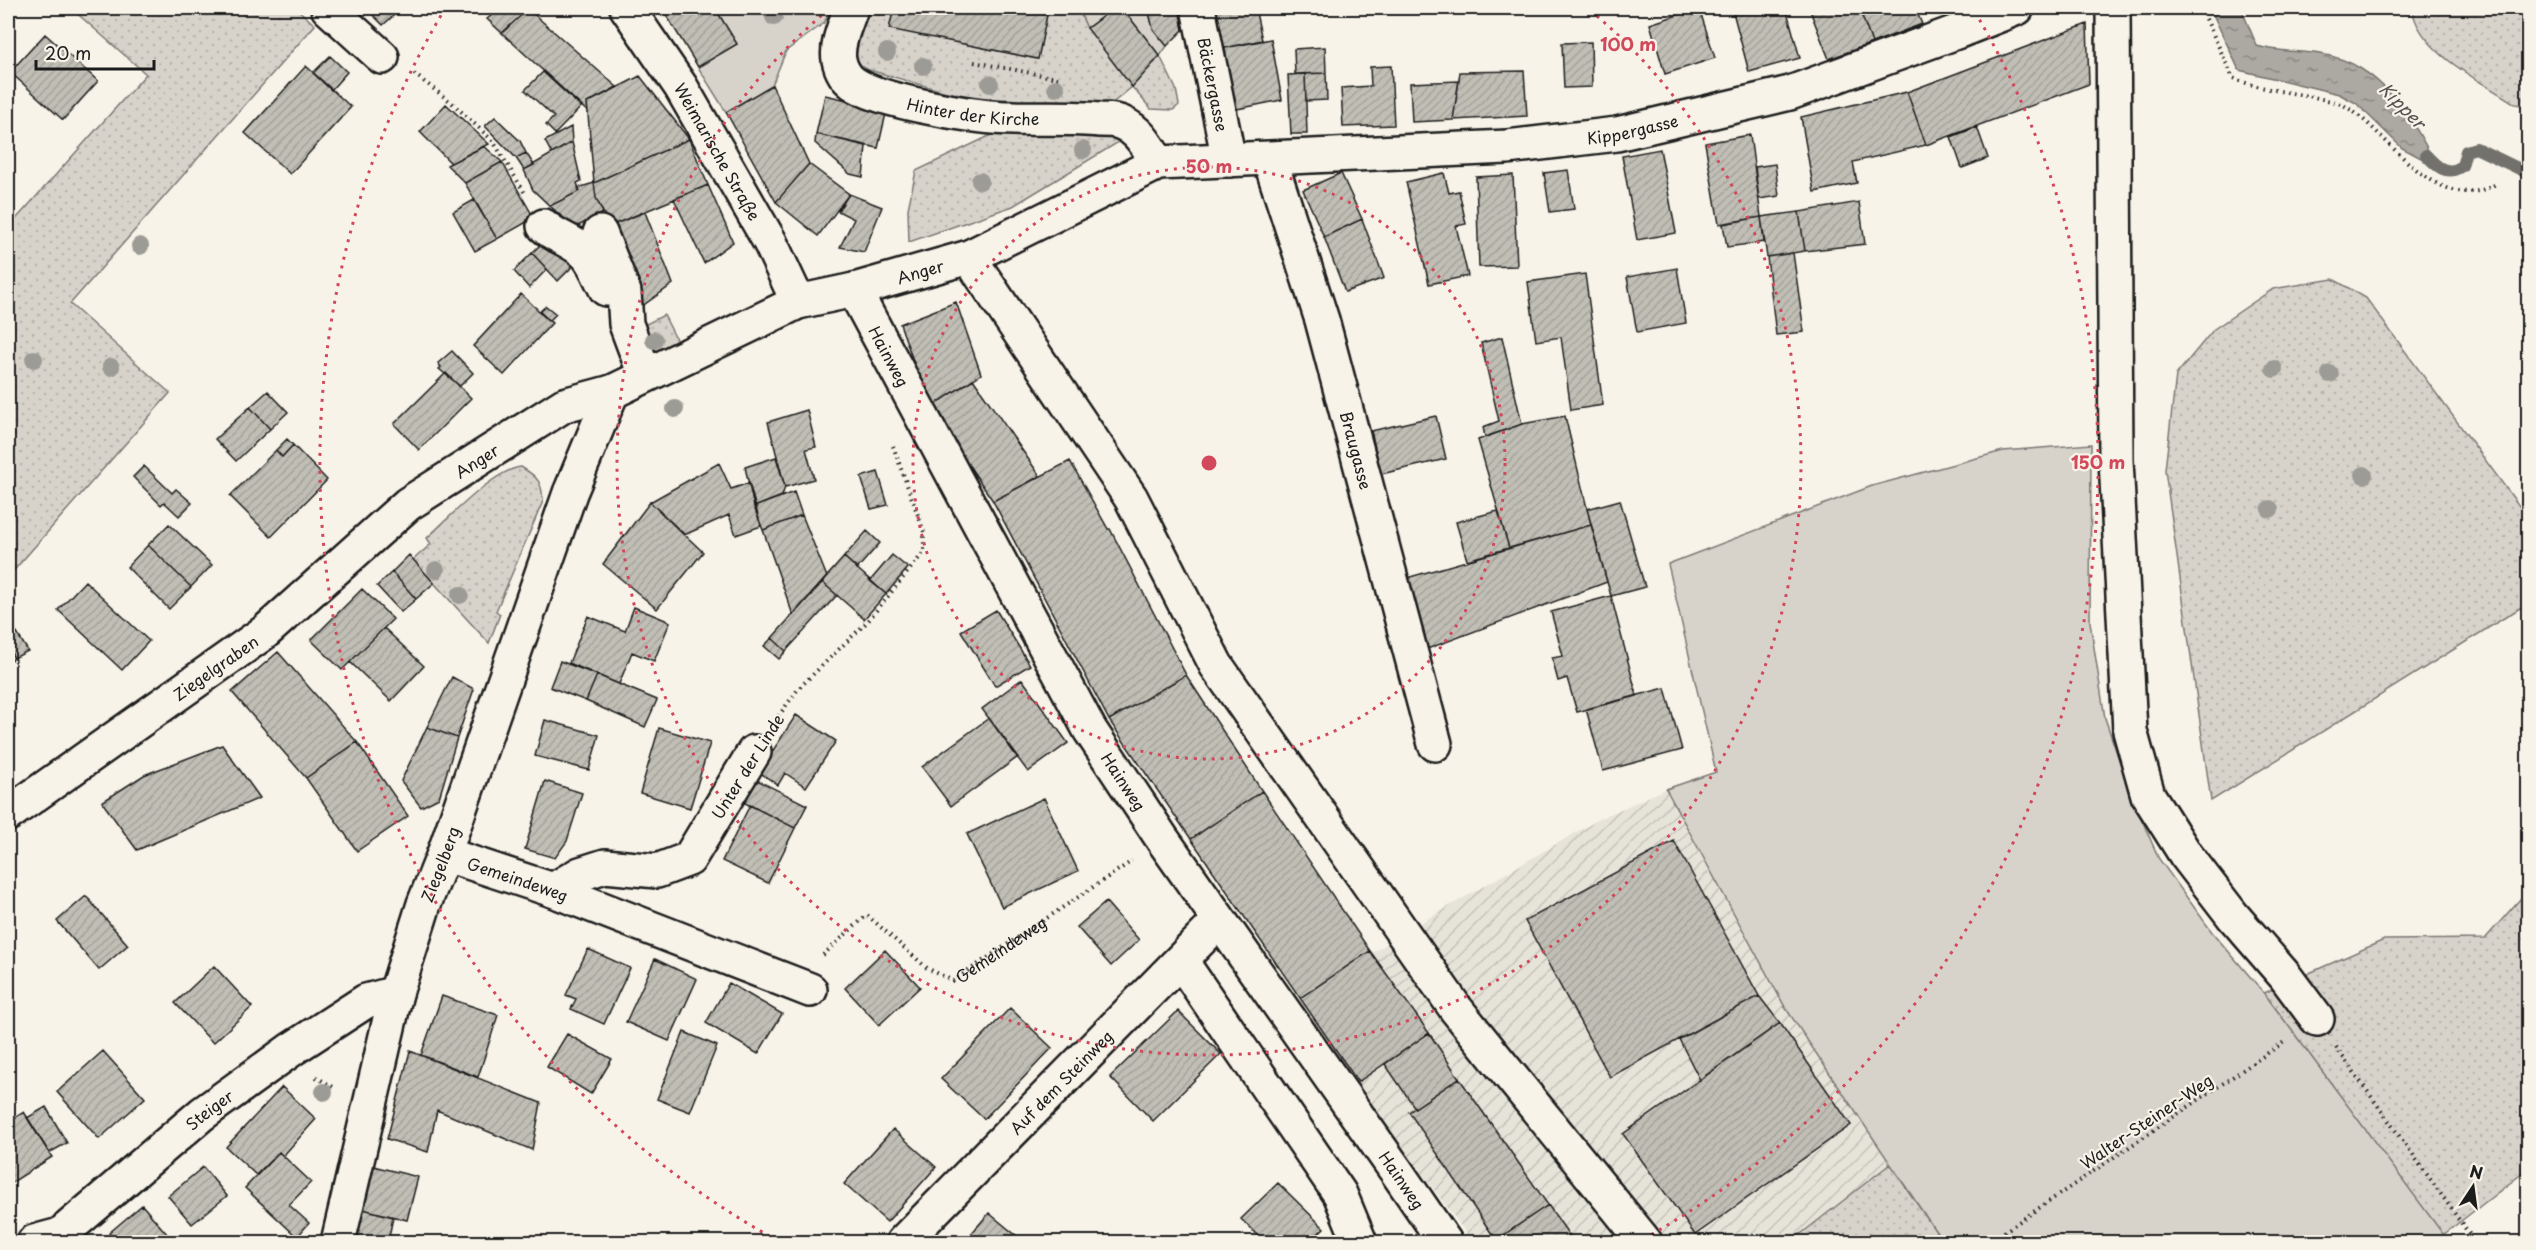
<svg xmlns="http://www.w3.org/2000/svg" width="2536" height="1250" viewBox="0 0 2536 1250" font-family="'Playpen Sans',sans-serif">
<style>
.industrial{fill:url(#industrial-furrows)}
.grass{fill:url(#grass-dots);stroke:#7a7874;stroke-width:1.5}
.garden{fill:#d7d3cb;stroke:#7a7874;stroke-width:1.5}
.water{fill:url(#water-ripples);stroke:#72716c;stroke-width:1.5}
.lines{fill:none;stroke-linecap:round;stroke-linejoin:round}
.stream{stroke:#72716c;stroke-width:12}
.building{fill:url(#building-hatch);stroke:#1c1c1c;stroke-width:1.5}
.minor-casing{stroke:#1c1c1c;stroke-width:38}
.path{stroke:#1c1c1c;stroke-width:4;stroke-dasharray:1.5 4.5;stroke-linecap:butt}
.minor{stroke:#f7f3e8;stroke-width:33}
.tree{fill:#9d9b95}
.ring{fill:none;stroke:#d1495b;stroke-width:3;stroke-dasharray:3 6}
.labels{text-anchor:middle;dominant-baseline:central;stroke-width:4.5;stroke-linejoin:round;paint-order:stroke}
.street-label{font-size:16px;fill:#1c1c1c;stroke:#f7f3e8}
.water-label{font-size:18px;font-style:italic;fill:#565452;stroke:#f7f3e8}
.centre{fill:#d1495b;stroke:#f7f3e8;stroke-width:3}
.ring-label{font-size:18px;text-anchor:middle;font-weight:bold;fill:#d1495b;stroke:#f7f3e8;stroke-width:4.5;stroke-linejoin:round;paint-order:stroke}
</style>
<defs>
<pattern id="industrial-furrows" width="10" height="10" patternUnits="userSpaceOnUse" patternTransform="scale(1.5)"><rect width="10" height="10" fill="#e6e3d9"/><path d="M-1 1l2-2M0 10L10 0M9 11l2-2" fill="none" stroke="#c5c2ba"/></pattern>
<pattern id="grass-dots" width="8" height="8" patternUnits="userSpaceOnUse" patternTransform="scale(1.5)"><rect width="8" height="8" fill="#d7d3cb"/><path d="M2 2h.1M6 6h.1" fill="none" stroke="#b8b5ae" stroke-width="1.8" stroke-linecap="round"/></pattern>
<pattern id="water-ripples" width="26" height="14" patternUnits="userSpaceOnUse" patternTransform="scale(1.5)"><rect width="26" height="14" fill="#aca9a2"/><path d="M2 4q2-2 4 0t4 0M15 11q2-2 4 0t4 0" fill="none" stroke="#8b8983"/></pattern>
<pattern id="building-hatch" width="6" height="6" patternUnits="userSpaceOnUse" patternTransform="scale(1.5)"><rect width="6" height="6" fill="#c0beb5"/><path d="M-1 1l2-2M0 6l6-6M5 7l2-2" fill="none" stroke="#a4a39b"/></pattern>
</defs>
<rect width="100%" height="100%" fill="#f7f3e8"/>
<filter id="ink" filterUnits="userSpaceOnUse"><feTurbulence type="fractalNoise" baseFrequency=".0167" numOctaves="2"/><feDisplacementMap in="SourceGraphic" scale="12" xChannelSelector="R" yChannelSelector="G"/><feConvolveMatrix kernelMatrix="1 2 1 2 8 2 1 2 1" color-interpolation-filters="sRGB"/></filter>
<g filter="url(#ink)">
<path class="industrial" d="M1666 789 1785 1007 1943 1242H1473L1294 1003 1410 929 1601 818Z"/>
<path class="grass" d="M73 8H296L315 25 70 304 170 393 8 577V228L146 74 72 9Z
M865 8H894L890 28 1037 59 1047 15 1011 8H1078L1087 28 1160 56 1176 89 1179 105 1173 110 1151 109 1132 87 1109 106 1003 108 869 70C844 61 860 26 865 8Z
M2412 8H2528V106L2515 104C2480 80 2419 53 2412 8Z
M1006 128 1110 136 1122 140 1013 206 909 242 908 209 916 171Z
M2333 279 2366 298 2528 518V603L2211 801 2165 470 2176 375 2214 329 2273 289Z
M664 315 678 343 650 355 638 328Z
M521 467C538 477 542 482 543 501L496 611 500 614 489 643 413 560 431 544 427 538C449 518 494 470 521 467Z
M2528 890V1169L2443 1235 2264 993 2384 940 2485 939Z
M1890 1164 1943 1242H1788L1802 1233Z"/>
<path class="garden" d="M715 8H831L824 23 786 51 772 85 726 112 698 67 737 44Z
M1078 8H1114L1087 28Z
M1122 8H1148L1153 29 1167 46 1160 56Z
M2091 444 2090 622 2105 718 2131 795 2159 859 2212 932 2264 993 2449 1242H1943L1785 1007 1666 789 1716 772 1668 564 1872 486 2003 451Z"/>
<path class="water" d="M2210 8H2241L2257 46C2278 53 2303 50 2326 55 2380 65 2414 119 2436 166L2402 148 2356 103 2339 94 2239 70Z"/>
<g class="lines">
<path class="stream" d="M2426 155C2436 166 2447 177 2462 166L2466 151 2476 148 2528 173"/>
</g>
<path class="building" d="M372 8H402L383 25 369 11Z
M501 8H528V9L502 33 487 19Z
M662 8H715L737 44 698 67Z
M894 8H1011L1047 15 1038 59 889 29Z
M1114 8H1122L1160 56 1132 87 1087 28Z
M1148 8H1179L1183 30 1167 46 1153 29Z
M1212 8H1255L1262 40 1220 49Z
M1699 8 1715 58 1665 74 1650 24Z
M1748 8H1786L1800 58 1749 72 1733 12Z
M1809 8H1859L1872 43 1829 59Z
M1859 8H1915L1922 24 1872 43Z
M528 9 617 87 587 103 588 112 502 33Z
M2087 24 2089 84 1926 145 1907 92Z
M45 34 98 81 63 120 10 72Z
M1271 39 1282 100 1232 110 1220 49Z
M1591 42 1592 87 1564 88 1562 43Z
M1325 47 1326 73 1295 74 1294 49Z
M330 56 347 72 331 90 313 73Z
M306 66 351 107 290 174 245 133Z
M1391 66 1394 125 1343 127 1341 88 1371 86 1370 67Z
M1524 71 1527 116 1453 120 1460 72Z
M543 72 581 107 555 134 546 125 554 117 525 90Z
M1326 73 1327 100 1306 101 1305 74Z
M1305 74 1307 134H1291L1288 75Z
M640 76 689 139 594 183 587 103Z
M1459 81 1453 120 1412 122 1410 83Z
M772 85 809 164 776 202 726 112Z
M1907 92 1926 145 1853 162 1857 183 1814 192 1801 117Z
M825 95 887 109 878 148 816 134Z
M446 104 489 144 451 163 420 132Z
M495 117 520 141 526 153 516 158 485 126Z
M571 127 572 142 552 154 545 141Z
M1977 127 1988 158 1962 168 1951 137Z
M816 134 866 146 863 177 850 174 815 143Z
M1750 135 1761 217 1719 224 1705 143Z
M689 139 708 185 610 226 596 198 594 183Z
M572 142 581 181 577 183 580 191 550 206 533 190 524 170Z
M484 146 502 162 465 183 447 165Z
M1660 149 1676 233 1637 240 1622 156Z
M526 153 534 165 524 170 516 158Z
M502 162 534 218 497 239 465 183Z
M809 164 849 194 818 236 776 202Z
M1775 164 1779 196 1759 199 1755 167Z
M1568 170 1574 209 1550 212 1544 173Z
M1341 173 1362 219 1324 237 1303 190Z
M1444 173 1449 193 1459 191 1466 224 1456 226 1468 276 1429 284 1406 182Z
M1513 175 1517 266 1479 267 1476 177Z
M594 183 596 198 603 213 574 228 550 206 580 191 578 188Z
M708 185 733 242 704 263 674 199Z
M849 194 882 207 864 252 840 247 854 219 838 211Z
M474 200 497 239 475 251 453 212Z
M1859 202 1865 244 1805 251 1799 212Z
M645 212 673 284 642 306 610 226Z
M1799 212 1805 251 1767 257 1761 217Z
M1761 217 1764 242 1727 247 1723 224Z
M1362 219 1384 278 1345 292 1324 237Z
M548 237 574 265 558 281 532 253Z
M532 253 547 269 529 288 514 271Z
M1793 253 1804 332 1776 335 1767 257Z
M1677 268 1686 323 1637 332 1627 277Z
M1585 274 1603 405 1571 410 1561 337 1536 341 1528 282Z
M521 294 552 323 504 375 473 346Z
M956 302 981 374 930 408 900 324Z
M546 306 556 314 549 321 539 312Z
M1502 337 1522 424 1485 437 1483 427 1499 421 1481 343Z
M452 351 473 373 460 386 439 369 441 367 438 363Z
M446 373 471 398 419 450 394 424Z
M973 379 1040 476 993 501 930 408Z
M268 391 288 412 270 429 250 407Z
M250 407 270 429 236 461 215 439Z
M807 410 816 447 806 449 814 479 785 487 768 422Z
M1436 416 1446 459 1381 474 1371 431Z
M1565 416 1591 525 1509 548 1478 440 1522 424Z
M287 439 293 445 282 457 276 450Z
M293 445 327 480 271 537 230 496 276 450 282 457Z
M776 457 785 487 782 496 754 507 745 467Z
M1070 461 1108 529H1110L1186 675 1109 720 993 501Z
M719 463 731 489 749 483 761 526 736 535 729 515 684 535 650 502Z
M144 466 172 493 176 489 192 503 179 516 164 502 161 505 133 477Z
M878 472 888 505 871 509 861 477Z
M794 492 802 515 763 530 754 507Z
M1620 500 1645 587 1611 596 1587 509Z
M650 502 703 552 657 609 603 564Z
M1498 511 1509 548 1467 560 1456 522Z
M802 515 827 577 793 615 763 530Z
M169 524 212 565 191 587 148 545Z
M1591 525 1607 582 1419 652 1403 579Z
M867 531 880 543 857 569 844 557Z
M148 545 191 587 169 609 127 567Z
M409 555 434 583 416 599 392 572Z
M892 555 908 568 886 594 870 581Z
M844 557 886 594 864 619 822 582Z
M392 572 416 599 401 612 377 586Z
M85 581 149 641 122 670 58 610Z
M822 582 837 595 786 651 772 638Z
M362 589 393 619 342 670 311 640Z
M1611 596 1637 696 1577 712 1567 678 1558 681 1552 658 1563 656 1551 612Z
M634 607 670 622 654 661 632 652 619 684 569 663 588 616 625 631Z
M996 610 1030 665 995 686 961 631Z
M8 619 28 651 14 658 8 648Z
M384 628 424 666 391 701 350 662Z
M772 638 786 651 779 659 764 646Z
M8 648 14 658 8 663Z
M278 652 357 742 306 778 232 692Z
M560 661 597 675 586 701 550 687Z
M597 675 657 700 645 727 586 701Z
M1186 675 1262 791 1191 839 1109 720Z
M452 677 474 689 457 738 427 727Z
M1022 679 1068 743 1028 772 982 709Z
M1665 688 1682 750 1603 771 1586 709Z
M796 715 836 741 806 787 785 773 778 785 759 772Z
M989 718 1018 757 951 806 922 767Z
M545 720 599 735 589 770 535 756Z
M427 727 457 738 439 798 421 807 401 781Z
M659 728 710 743 690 808 640 793Z
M357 742 408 816 357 851 306 778Z
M222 745 260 798 137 850 102 802 144 775Z
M749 776 807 805 795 828 737 799Z
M545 781 582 793 567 841 555 858 525 849Z
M1262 791 1370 951 1300 998 1191 839Z
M1044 798 1078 871 1002 907 967 834Z
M750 805 795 828 768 883 722 861Z
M1674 841 1759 996 1610 1077 1525 921Z
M86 896 128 945 99 970 57 921Z
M1106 902 1139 940 1111 966 1077 927Z
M588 949 630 968 604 1024 571 1009 576 999 566 995Z
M885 950 920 987 879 1025 845 988Z
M1370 951 1429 1033 1358 1082 1300 998Z
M655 959 697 979 669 1041 626 1022Z
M214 966 252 1007 213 1043 175 1003Z
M729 983 782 1014 758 1054 706 1023Z
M442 996 498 1015 478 1077 421 1055Z
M1759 996 1780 1023 1700 1080 1679 1039Z
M1010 1008 1052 1048 984 1119 941 1079Z
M1178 1011 1221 1054 1153 1121 1110 1077Z
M1780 1023 1851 1125 1695 1235 1623 1134Z
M684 1032 717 1046 690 1112 657 1099Z
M1429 1033 1459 1078 1415 1108 1385 1064Z
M567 1034 612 1059 591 1094 547 1067Z
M103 1051 145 1098 99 1139 57 1092Z
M410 1051 541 1103 532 1150 437 1110 428 1152 387 1139Z
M1459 1078 1548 1205 1496 1240 1409 1112Z
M282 1087 316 1119 283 1156 279 1152 256 1175 226 1147Z
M46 1107 67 1143 49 1153 27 1118Z
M24 1112 52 1157 8 1185V1122Z
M893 1129 936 1167 887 1222 844 1184Z
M279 1152 311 1182 289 1205 309 1223 297 1237 245 1188Z
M373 1166 418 1177 407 1220 363 1209Z
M203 1167 227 1196 192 1224 168 1196Z
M1278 1183 1324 1228 1309 1242H1264L1241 1219Z
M142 1205 174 1242H117L109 1233Z
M1548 1205 1574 1242H1492L1496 1240Z
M363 1209 393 1217 388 1242H353Z
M989 1213 1024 1242H964Z"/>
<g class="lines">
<defs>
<g id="minor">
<path d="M328 8 382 57"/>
<path id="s2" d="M627 8 681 87 770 242 798 302"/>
<path id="s3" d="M851 8C846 24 836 43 839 60 841 69 846 78 853 83 880 102 979 118 1013 118 1042 119 1071 117 1100 120 1107 120 1116 120 1122 123 1140 131 1148 147 1158 163"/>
<path id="s4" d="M1198 8 1229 160"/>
<path d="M2113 8 2116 460 2130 731 2148 795 2186 855 2233 916 2285 976 2317 1019"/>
<path id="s5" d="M1270 160 1322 320 1435 744"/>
<path d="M544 226C557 238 576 242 587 255 595 264 600 278 606 289"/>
<path d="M600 233 624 292 626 324 645 375"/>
<path d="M969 257 1131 498 1216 665 1456 1009 1645 1242"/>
<path id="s6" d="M854 290 1090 730 1163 840 1397 1172 1445 1242"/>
<path id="s7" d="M8 814 265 632 408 504 564 405 612 392 798 302 854 290 969 257 1158 163 1507 147 1617 134 1790 93 1959 31 2017 8"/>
<path id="s8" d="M444 854 553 890 810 990"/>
<path d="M553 890 580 874 605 866 657 871 689 859 754 752"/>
<path d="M1181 961 1340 1194 1359 1240 1358 1242"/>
<path id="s9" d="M34 1242 60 1235 202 1114 292 1049 366 1001 396 993"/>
<path id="s10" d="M338 1242 396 993 424 904 444 854 570 493 612 392"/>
<path id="s11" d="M903 1242 1219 921"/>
</g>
</defs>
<use href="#minor" class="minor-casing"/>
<g class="path">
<path d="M2201 8 2233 78C2258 89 2288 92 2314 97 2324 100 2336 101 2345 106 2389 131 2435 220 2498 183"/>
<path d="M974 62 1062 79"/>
<path d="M414 74 451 102 493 141 526 195"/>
<path d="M775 721 798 689 868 621 924 552V532L893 446"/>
<path id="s1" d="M823 955 867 915 927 968 953 981 1132 861"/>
<path d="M2336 1047 2475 1242"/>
<path d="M316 1077 335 1088"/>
<path d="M1989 1242 2287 1040"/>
</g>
<use href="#minor" class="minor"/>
</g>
<g class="tree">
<circle cx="774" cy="17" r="9"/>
<circle cx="887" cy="52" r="9"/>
<circle cx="923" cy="66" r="9"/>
<circle cx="990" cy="84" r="9"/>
<circle cx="1056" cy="88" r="9"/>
<circle cx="1083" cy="150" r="9"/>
<circle cx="980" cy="181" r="9"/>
<circle cx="140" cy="246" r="9"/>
<circle cx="654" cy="340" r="9"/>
<circle cx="34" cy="359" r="9"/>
<circle cx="111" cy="367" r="9"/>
<circle cx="2274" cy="369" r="9"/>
<circle cx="2330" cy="374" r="9"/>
<circle cx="675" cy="409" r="9"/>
<circle cx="2364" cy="475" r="9"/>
<circle cx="2270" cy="509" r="9"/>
<circle cx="436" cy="570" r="9"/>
<circle cx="460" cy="595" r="9"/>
<circle cx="324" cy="1092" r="9"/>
</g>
</g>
<g class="ring">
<circle cx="1209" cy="463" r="296"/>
<path d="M1590 10A592 592 0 1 1 828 10"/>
<path d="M778 1241A889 889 0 0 1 443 12M1975 12A889 889 0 0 1 1640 1241"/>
</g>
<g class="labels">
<g class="street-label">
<text stroke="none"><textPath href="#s4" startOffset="78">Bäckergasse</textPath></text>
<text stroke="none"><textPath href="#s3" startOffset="206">Hinter der Kirche</textPath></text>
<text stroke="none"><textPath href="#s7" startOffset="1812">Kippergasse</textPath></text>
<text stroke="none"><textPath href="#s2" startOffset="170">Weimarische Straße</textPath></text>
<text stroke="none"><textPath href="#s7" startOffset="1074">Anger</textPath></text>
<text stroke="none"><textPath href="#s6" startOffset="75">Hainweg</textPath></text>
<text stroke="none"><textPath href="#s5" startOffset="303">Braugasse</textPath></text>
<text stroke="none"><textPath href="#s7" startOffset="588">Anger</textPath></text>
<text stroke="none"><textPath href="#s7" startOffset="254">Ziegelgraben</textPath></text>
<text transform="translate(747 766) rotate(-58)">Unter der Linde</text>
<text stroke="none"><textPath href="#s6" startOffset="561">Hainweg</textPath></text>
<text stroke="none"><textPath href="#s10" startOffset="392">Ziegelberg</textPath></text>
<text stroke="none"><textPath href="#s8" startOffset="78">Gemeindeweg</textPath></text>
<text stroke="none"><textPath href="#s1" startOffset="226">Gemeindeweg</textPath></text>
<text stroke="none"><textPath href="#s11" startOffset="225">Auf dem Steinweg</textPath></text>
<text stroke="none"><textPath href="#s9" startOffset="222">Steiger</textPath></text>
<text transform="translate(2146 1121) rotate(-34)">Walter-Steiner-Weg</text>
<text stroke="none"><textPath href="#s6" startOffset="1047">Hainweg</textPath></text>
</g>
<g class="water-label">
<text transform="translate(2403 105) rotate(45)">Kipper</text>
</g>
</g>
<circle cx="1209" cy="463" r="9" class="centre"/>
<g class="ring-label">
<text x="1628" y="51">100 m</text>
<text x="1209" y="173">50 m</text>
<text x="2098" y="469">150 m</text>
</g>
<rect width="2536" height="1250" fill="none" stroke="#f7f3e8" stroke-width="30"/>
<rect x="15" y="15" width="2506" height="1220" fill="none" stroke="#1c1c1c" stroke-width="2" filter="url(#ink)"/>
<g transform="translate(2473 1187) rotate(13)" stroke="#f7f3e8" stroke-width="4.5" paint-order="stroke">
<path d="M0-4.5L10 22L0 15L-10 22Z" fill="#1c1c1c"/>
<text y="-9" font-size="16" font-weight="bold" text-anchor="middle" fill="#1c1c1c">N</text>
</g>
<path d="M36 60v9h118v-9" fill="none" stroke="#1c1c1c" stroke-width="3"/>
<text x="45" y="60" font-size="18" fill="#1c1c1c" stroke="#f7f3e8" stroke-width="4.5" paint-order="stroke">20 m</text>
</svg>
